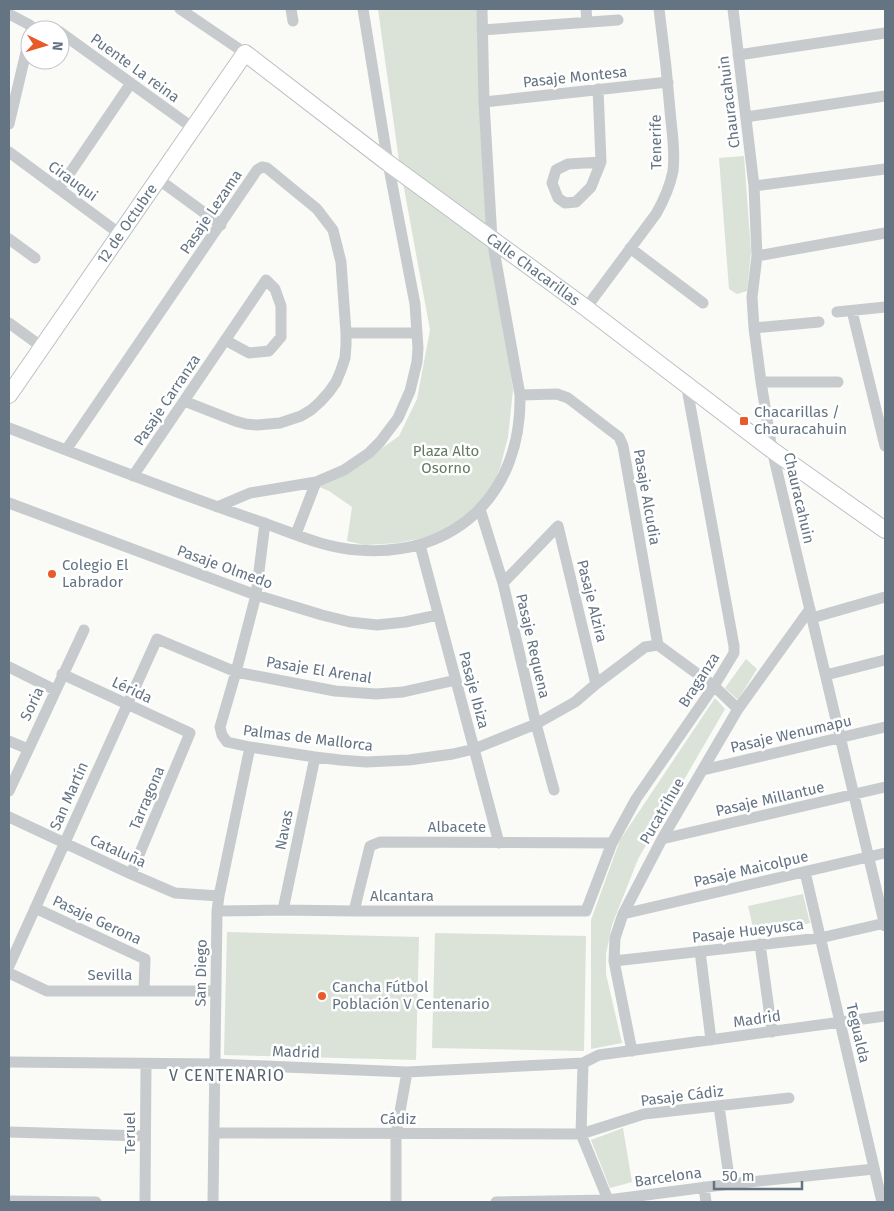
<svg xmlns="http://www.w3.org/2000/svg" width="894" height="1211" viewBox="0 0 894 1211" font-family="'Fira Sans',sans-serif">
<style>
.green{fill:#dbe2d8}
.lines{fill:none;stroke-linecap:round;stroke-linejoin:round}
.secondary-casing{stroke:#bcc0c5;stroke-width:18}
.street{stroke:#c7cbce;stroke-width:11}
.secondary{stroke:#fff;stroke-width:16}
.poi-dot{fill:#e85a29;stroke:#fff;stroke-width:2}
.labels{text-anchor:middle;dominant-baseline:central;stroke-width:5;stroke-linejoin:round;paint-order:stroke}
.street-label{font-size:15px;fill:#647483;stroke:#fff}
.poi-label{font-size:15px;fill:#647483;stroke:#fff;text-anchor:start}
.park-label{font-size:15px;fill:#667a63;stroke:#fff}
.neighbourhood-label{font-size:16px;letter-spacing:1px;fill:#56636e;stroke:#fff}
</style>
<rect width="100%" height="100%" fill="#fafaf7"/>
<path class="green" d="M378 9H478L491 236 513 390 508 437 500 468 491 490 475 509 447 529 422 538 398 543 365 545 347 541 352 507 329 491 317 486 374 454 399 436 417 399 430 330 399 161Z
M744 156 751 252 747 291 737 294 729 289 719 158Z
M746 659 757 669 738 700 725 688Z
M715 698 725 709 638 859 612 925 606 954V974L622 1043 591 1049V920L620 840Z
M803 894 810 923 755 936 748 906Z
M227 932 419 937 416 1060 224 1055Z
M435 933 586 936 584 1051 432 1048Z
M623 1128 632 1182 610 1188 591 1140Z"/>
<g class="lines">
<defs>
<g id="secondary">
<path id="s1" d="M9 395 245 53 388 163 586 308 772 450 885 530"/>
</g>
</defs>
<use href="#secondary" class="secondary-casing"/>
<path class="street" d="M180 9 245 53
M291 9 293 21
M586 9 587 22
M733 9 754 186 757 256 752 297 754 328 761 382 772 450 885 926
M9 14 28 24 36 30
M482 30 618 20
M60 32 193 128
M738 55 885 33
M598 89 601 162
M484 102 668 82
M746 117 885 96
M9 124 27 48 30 44
M9 152 120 234
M601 162 591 187 576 202 565 203 558 198 552 183 556 170 568 164Z
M158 179 221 225
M754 186 885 169
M59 189 131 83
M9 239 35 258
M630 248 703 303
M757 256 885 233
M586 308 656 214C664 200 670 186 673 171 675 154 673 137 671 121 668 83 664 46 659 9
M852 311 885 446
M837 312 885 307
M9 323 42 347
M754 328 819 322
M346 333H417
M761 382H838
M520 395 557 394 568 398 619 437 623 446 658 645
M9 428C92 460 176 493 261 522 293 533 324 548 358 550 457 558 522 492 520 395L492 239 484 102 482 9
M66 450 257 170 262 167 267 168 317 209 333 230 341 262 346 333V345L345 358 341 370 336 382 329 392 320 402 311 410 301 416 280 423 257 425 246 424 235 421 184 401
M133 476 266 280 275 289 281 306V337L269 351 249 353 225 340
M9 503 256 595 322 615 350 622 377 625 405 622 438 615
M217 507 250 493 316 482 344 470 369 453 380 442 398 418 410 391 417 362 418 348 415 304 388 163 363 9
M480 509 503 583 536 724 554 790
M265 523 256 595 236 672 220 727 222 735 227 742 250 747 315 757 340 760 366 762 409 760 453 754 474 749 536 724 575 702 596 684 645 647 658 645 714 686 738 709
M558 526 596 684
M296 534 316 482
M420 545 499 843
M503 583 558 526
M812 618 885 597
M9 667 55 690
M62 674 190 733 131 874
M826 675 885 660
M9 741 28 749
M703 770 885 727
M9 791 84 630
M9 817 131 874 175 893 219 896
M662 839 885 787
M805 872 882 1202
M35 908 145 959 144 990
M283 910 315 757
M217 911 283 910 354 911H586L612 843 636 799 714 686 734 653V646L686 383
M354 911 370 846 380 842 612 843
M623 914 885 853
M760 944 772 1032
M700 951 711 1040
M614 961 820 938 885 923
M9 966 157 639 236 672 335 691 376 694 403 692 456 680
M9 973 47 991H216
M632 1051 614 961 615 938 623 914 662 839 738 709 810 609
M9 1062 215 1064 407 1072 583 1063
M719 1106 730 1184
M9 1132 145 1136
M214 1133 581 1134 644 1114 789 1098
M704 1187 706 1202
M9 1201 96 1202
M145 1202 146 1064
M213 1202 217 911 219 896 250 747
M396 1202V1134L407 1072
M496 1202 608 1200 730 1184 874 1169
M609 1202 581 1134 583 1063 599 1055 885 1016"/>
<use href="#secondary" class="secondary"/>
</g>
<g class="poi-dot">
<rect x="739" y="416" width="10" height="10" rx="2.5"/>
<circle cx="52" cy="574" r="5"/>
<circle cx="322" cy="996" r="5"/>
</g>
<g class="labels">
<g class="street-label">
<text transform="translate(135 68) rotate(36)">Puente La reina</text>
<text transform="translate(575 77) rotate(-6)">Pasaje Montesa</text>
<text transform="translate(729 102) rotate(-97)">Chauracahuin</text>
<text transform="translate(656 142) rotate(-91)">Tenerife</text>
<text transform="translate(73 181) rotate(36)">Cirauqui</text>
<text transform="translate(211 212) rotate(-56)">Pasaje Lezama</text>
<text stroke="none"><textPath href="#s1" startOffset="208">12 de Octubre</textPath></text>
<text stroke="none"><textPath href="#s1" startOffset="776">Calle Chacarillas</textPath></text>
<text transform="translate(167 400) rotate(-56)">Pasaje Carranza</text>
<text transform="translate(647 497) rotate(80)">Pasaje Alcudia</text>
<text transform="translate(799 498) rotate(77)">Chauracahuin</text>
<text transform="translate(225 567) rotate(20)">Pasaje Olmedo</text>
<text transform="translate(592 601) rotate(76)">Pasaje Alzira</text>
<text transform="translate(533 646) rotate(77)">Pasaje Requena</text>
<text transform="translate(319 670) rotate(9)">Pasaje El Arenal</text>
<text transform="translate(699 680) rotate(-57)">Braganza</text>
<text transform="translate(132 690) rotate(25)">Lérida</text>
<text transform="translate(474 690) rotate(75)">Pasaje Ibiza</text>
<text transform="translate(32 704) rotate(-65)">Soria</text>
<text transform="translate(791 734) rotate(-13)">Pasaje Wenumapu</text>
<text transform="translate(308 738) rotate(7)">Palmas de Mallorca</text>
<text transform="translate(69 796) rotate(-66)">San Martín</text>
<text transform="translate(147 798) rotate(-67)">Tarragona</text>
<text transform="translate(770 799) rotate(-13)">Pasaje Millantue</text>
<text transform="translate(662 811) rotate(-60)">Pucatrihue</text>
<text x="457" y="827">Albacete</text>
<text transform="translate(284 830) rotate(-79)">Navas</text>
<text transform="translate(118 851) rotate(24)">Cataluña</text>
<text transform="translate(751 869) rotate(-13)">Pasaje Maicolpue</text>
<text x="402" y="896">Alcantara</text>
<text transform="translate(97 920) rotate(25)">Pasaje Gerona</text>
<text transform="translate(748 931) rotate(-7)">Pasaje Hueyusca</text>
<text transform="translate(201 973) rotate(-89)">San Diego</text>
<text x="110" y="975">Sevilla</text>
<text transform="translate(757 1019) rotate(-8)">Madrid</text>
<text transform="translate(858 1033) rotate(77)">Tegualda</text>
<text transform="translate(296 1052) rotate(2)">Madrid</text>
<text transform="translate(682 1096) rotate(-7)">Pasaje Cádiz</text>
<text x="398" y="1119">Cádiz</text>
<text transform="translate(130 1133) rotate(-90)">Teruel</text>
<text transform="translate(668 1177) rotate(-8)">Barcelona</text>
</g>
<g class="poi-label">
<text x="754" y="412">Chacarillas /<tspan x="754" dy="17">Chauracahuin</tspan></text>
<text x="62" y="565">Colegio El<tspan x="62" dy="17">Labrador</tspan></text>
<text x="332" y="987">Cancha Fútbol<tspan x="332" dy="17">Población V Centenario</tspan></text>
</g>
<g class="park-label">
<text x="446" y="451">Plaza Alto<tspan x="446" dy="17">Osorno</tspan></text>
</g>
<g class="neighbourhood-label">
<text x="227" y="1075">V CENTENARIO</text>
</g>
</g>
<rect width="894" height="1211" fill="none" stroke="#647483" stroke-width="20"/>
<g transform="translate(45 45) rotate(95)"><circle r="24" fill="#ffffff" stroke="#c1c7cd"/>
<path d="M0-4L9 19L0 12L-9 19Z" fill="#e85a29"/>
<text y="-8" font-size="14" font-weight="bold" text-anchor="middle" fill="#647483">N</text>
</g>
<path d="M714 1181v8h88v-8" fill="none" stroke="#647483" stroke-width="2.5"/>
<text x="722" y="1181" font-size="15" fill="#647483" stroke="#ffffff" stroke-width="4" paint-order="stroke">50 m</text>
</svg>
